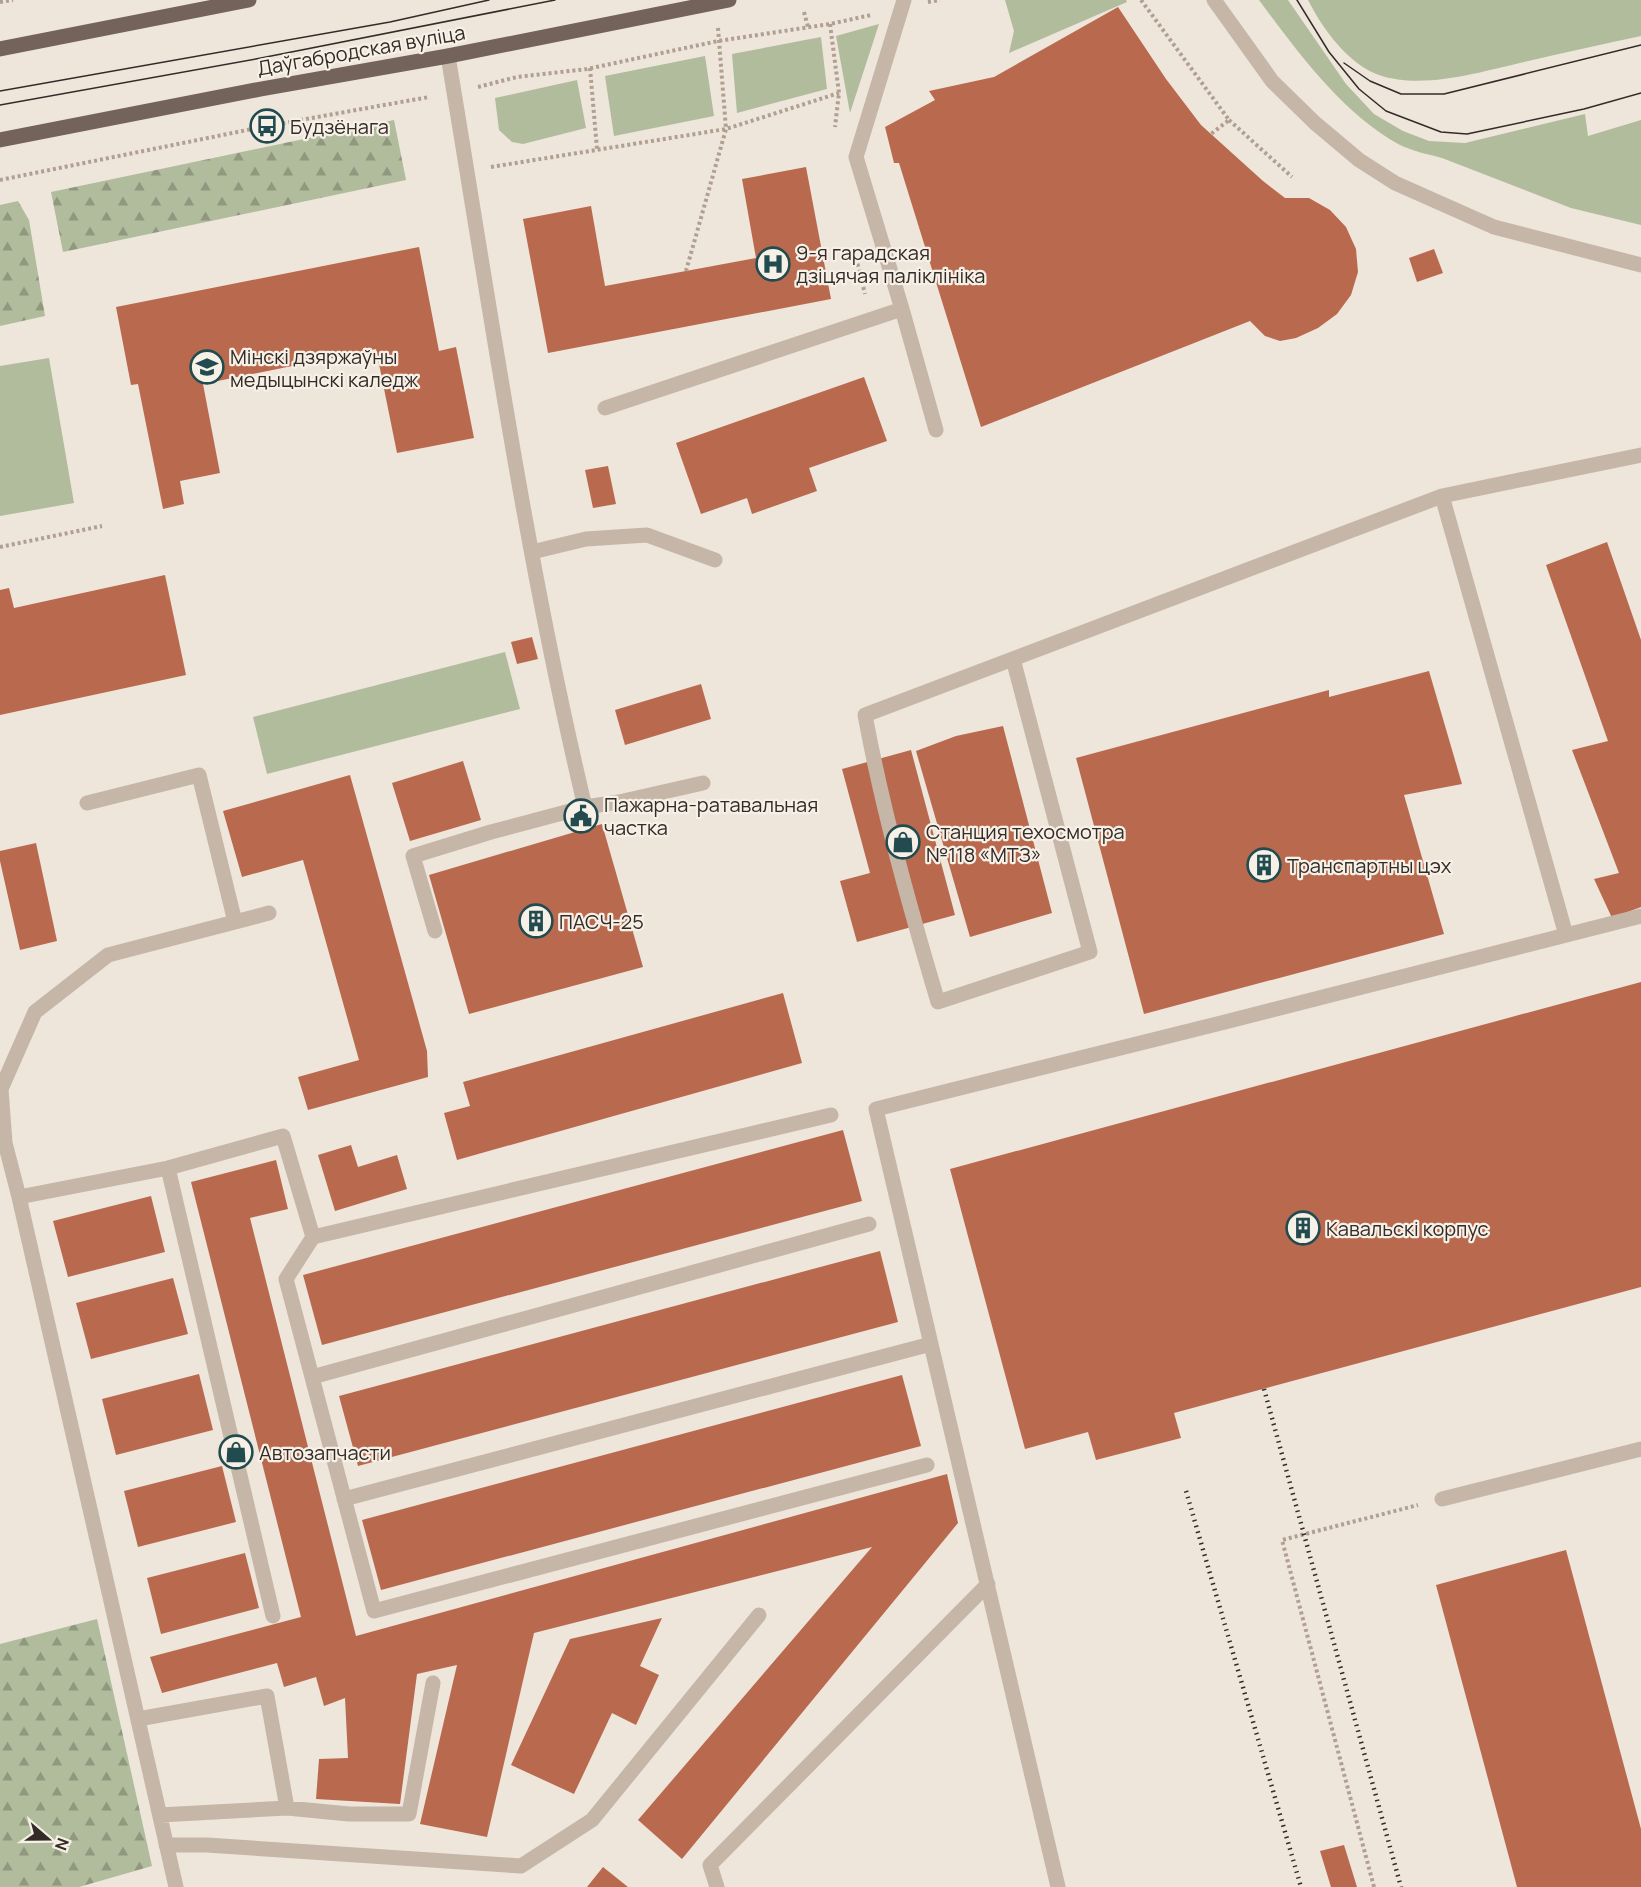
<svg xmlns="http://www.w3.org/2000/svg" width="1641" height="1887" viewBox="0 0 1641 1887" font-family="Manrope,sans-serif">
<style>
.green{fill:#b0bc9c}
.forest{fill:url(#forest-firs)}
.building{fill:#b96a4e}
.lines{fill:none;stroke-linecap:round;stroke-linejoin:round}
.path{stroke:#b1a092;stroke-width:4;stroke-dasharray:3 3;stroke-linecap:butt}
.lane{stroke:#c5b6a8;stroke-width:15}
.primary{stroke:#73635a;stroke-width:15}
.tram{stroke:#332b27;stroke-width:1.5}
.rail{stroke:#332b27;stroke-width:4.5;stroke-dasharray:1.5 4.5;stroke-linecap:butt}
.labels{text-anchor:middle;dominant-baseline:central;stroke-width:4.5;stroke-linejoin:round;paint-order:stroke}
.street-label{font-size:20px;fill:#332b27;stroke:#f7f0e6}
.poi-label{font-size:20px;fill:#332b27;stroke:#f7f0e6;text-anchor:start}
</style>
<defs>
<pattern id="forest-firs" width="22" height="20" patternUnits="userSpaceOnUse" patternTransform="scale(1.5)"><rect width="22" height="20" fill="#b0bc9c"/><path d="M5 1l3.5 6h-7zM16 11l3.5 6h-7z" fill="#90997f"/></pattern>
</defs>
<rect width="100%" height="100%" fill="#eee5db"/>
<path class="green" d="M1005 0H1126L1127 2 1009 53 1014 31Z
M1259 0H1288L1346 84 1374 114 1403 131 1429 141 1465 143 1585 114 1588 136 1641 120V225L1571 208 1442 158C1427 154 1412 151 1398 144 1341 112 1297 51 1259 0Z
M1308 0H1641V36C1602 44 1563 53 1524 62 1480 72 1423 90 1379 75 1349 65 1322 28 1308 0Z
M879 24 850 113 836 36Z
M821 37 827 89 737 113 732 54Z
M705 56 714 116 614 136 605 76Z
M577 80 586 128 523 144 512 142 499 130 495 98Z
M49 358 74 503 0 516V366Z
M505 652 520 709 267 774 253 717Z"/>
<path class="forest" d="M394 120 406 180 63 252 51 192Z
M18 201 29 220 45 316 0 326V205Z
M97 1619 152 1866 79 1887H0V1644Z"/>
<path class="building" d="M1118 7 1166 79 1201 125 1263 181 1285 198H1309L1330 210 1346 227 1356 249 1358 272 1351 295 1337 314 1318 328 1296 338 1280 341 1265 336 1250 321 981 427 899 163H894L885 127 935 100 929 91 994 77Z
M806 167 831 299 548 353 523 219 591 206 605 286 756 258 742 179Z
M419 247 439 351 456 347 474 438 397 453 376 349 203 384 220 473 180 481 184 504 163 509 138 384 131 385 116 307Z
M1434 249 1443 273 1417 282 1409 258Z
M864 377 887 441 809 468 817 491 752 514 747 498 701 514 676 443Z
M608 466 616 504 593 508 585 470Z
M1607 542 1641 640V907L1612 918 1594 879 1619 873 1572 750 1608 741 1546 565Z
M165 575 186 675 0 715V590L9 588 14 608Z
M532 637 538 659 517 664 511 642Z
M1429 671 1462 784 1404 795 1444 934 1144 1014 1076 758 1329 690V697Z
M701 684 711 719 625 745 615 710Z
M1003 726 1052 913 970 937 916 751 956 736Z
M911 750 955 915 857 942 840 881 870 873 842 769Z
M463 761 481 820 410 841 392 783Z
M350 775 427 1051 428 1077 308 1110 298 1077 359 1060 303 860 242 877 223 811Z
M602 824 643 967 469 1014 429 875Z
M36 843 57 941 20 950 0 861V851Z
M1641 982V1287L1174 1413 1181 1438 1096 1460 1088 1432 1025 1449 950 1169Z
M783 993 802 1063 457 1160 444 1113 470 1106 463 1082Z
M843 1130 862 1201 322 1345 303 1275Z
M351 1145 358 1167 397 1155 407 1189 335 1211 318 1155Z
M276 1160 288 1209 250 1218 356 1636 947 1474 958 1523 682 1859 638 1820 872 1547 534 1633 487 1837 420 1824 457 1665 417 1674 400 1804 316 1799 319 1759 348 1758 345 1698 324 1706 316 1677 284 1687 277 1663 162 1693 150 1657 301 1617 191 1182Z
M151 1196 165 1252 68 1277 53 1221Z
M880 1251 898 1322 358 1466 339 1396Z
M173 1278 188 1334 91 1359 76 1303Z
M199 1374 213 1430 116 1455 102 1399Z
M902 1375 921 1446 381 1590 362 1520Z
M222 1466 236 1522 138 1547 124 1491Z
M1566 1550 1641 1829V1887H1517L1436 1585Z
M245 1553 259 1608 161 1634 147 1578Z
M662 1618 640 1666 659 1675 636 1725 612 1713 574 1794 511 1765 570 1639Z
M1344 1845 1357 1887H1331L1320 1851Z
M603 1867 628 1887H587Z"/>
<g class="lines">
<path class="path" d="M1141 0 1229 120 1211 134
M0 2 13 0
M928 2 940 0
M804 12 808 27
M830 24 839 93 835 127
M590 68 597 149
M478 87 517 77 587 69 718 41 830 24 871 15
M1229 120 1292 177
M491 167 726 129 839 93
M0 180 267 126 429 97
M856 258 865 294
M686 271 726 129 718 28
M0 547 102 526
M1374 1887 1282 1540 1418 1505"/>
<path class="lane" d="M904 0 856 157 902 309 936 430
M1214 0 1272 81 1315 123 1359 160 1395 183 1494 227 1641 265
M448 56C490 307 526 560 585 807L619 802 703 783
M605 408 902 309
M1442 496 1566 935
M532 552 586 539 647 535 715 560
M1013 659 1090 952 938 1002C910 908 883 812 865 715L1442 496 1641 455
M87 803 199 775 235 922
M435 931 413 856 491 832 585 807
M168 1168 273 1616
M19 1197 5 1143 1 1089 35 1012 108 955 269 913
M313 1237 831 1115
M312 1377 869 1224
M344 1499 931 1344
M1442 1499 1641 1449
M138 1719 267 1696 287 1808 160 1815
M287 1808 349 1814H409L433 1683
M166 1845H207L521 1866 592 1820 759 1615
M176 1887 19 1197 168 1168 283 1136 313 1237 286 1279 374 1611 927 1465
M717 1887 710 1865 988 1584
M1058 1887 876 1109 1221 1023 1641 916"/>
<path class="primary" d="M0 49 249 0
M0 140 261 89 448 56 729 0"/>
<path class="tram" d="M1297 0 1329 52 1359 89 1386 111 1441 132 1467 134 1584 109 1641 93
M1344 63 1370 81 1401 94H1444L1641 45
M0 91 390 22 489 0
M0 105 261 58 555 0"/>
<path class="rail" d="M1264 1389 1401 1887
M1186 1491 1301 1887"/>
</g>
<defs>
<symbol id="bus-ring" viewBox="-11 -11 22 22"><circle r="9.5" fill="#f7f0e6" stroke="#214b4f" stroke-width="1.5"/><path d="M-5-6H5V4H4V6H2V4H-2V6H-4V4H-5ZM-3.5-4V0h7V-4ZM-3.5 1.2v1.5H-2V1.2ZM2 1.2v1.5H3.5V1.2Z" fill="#214b4f"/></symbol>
<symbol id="hospital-ring" viewBox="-11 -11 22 22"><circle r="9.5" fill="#f7f0e6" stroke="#214b4f" stroke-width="1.5"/><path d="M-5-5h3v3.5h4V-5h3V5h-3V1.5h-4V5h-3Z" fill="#214b4f"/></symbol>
<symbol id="university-ring" viewBox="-11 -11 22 22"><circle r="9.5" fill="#f7f0e6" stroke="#214b4f" stroke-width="1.5"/><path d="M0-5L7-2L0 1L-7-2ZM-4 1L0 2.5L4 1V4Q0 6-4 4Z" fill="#214b4f"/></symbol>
<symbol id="civic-ring" viewBox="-11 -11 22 22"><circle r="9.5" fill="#f7f0e6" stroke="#214b4f" stroke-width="1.5"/><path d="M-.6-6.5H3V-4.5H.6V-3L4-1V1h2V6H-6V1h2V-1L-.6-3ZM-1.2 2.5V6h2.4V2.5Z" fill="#214b4f"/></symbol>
<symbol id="shop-ring" viewBox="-11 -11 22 22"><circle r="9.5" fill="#f7f0e6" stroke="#214b4f" stroke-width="1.5"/><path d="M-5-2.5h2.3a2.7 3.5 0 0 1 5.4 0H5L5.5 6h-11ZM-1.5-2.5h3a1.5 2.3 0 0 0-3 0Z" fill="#214b4f"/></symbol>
<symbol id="building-ring" viewBox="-11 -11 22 22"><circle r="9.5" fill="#f7f0e6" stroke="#214b4f" stroke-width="1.5"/><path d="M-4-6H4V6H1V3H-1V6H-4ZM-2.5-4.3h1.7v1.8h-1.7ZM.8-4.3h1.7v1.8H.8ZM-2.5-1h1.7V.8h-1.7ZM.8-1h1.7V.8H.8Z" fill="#214b4f"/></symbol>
</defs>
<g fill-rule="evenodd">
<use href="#bus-ring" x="248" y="107" width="38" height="38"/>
<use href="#hospital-ring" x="754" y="245" width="38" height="38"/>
<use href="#university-ring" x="188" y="348" width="38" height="38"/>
<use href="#civic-ring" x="562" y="797" width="38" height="38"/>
<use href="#shop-ring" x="884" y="823" width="38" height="38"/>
<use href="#building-ring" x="1245" y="846" width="38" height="38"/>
<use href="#building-ring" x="517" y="902" width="38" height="38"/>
<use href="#building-ring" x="1284" y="1209" width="38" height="38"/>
<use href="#shop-ring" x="217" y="1433" width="38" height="38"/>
</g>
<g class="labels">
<g class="street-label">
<text transform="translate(361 50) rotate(-10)">Даўгабродская вуліца</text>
</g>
<g class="poi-label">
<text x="290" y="126">Будзёнага</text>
<text x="796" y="252">9-я гарадская<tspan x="796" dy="23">дзіцячая паліклініка</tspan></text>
<text x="230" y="356">Мінскі дзяржаўны<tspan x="230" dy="23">медыцынскі каледж</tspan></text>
<text x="604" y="804">Пажарна-ратавальная<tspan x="604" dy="23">частка</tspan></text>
<text x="926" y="831">Станция техосмотра<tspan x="926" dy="23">№118 «МТЗ»</tspan></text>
<text x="1287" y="865">Транспартны цэх</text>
<text x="559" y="921">ПАСЧ-25</text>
<text x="1326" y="1228">Кавальскі корпус</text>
<text x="259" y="1452">Автозапчасти</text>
</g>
</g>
<g transform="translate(48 1839) rotate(110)" stroke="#f7f0e6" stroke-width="4.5" paint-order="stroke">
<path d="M0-4.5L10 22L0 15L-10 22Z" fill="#332b27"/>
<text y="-9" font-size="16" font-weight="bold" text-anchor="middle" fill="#332b27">N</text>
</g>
</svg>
